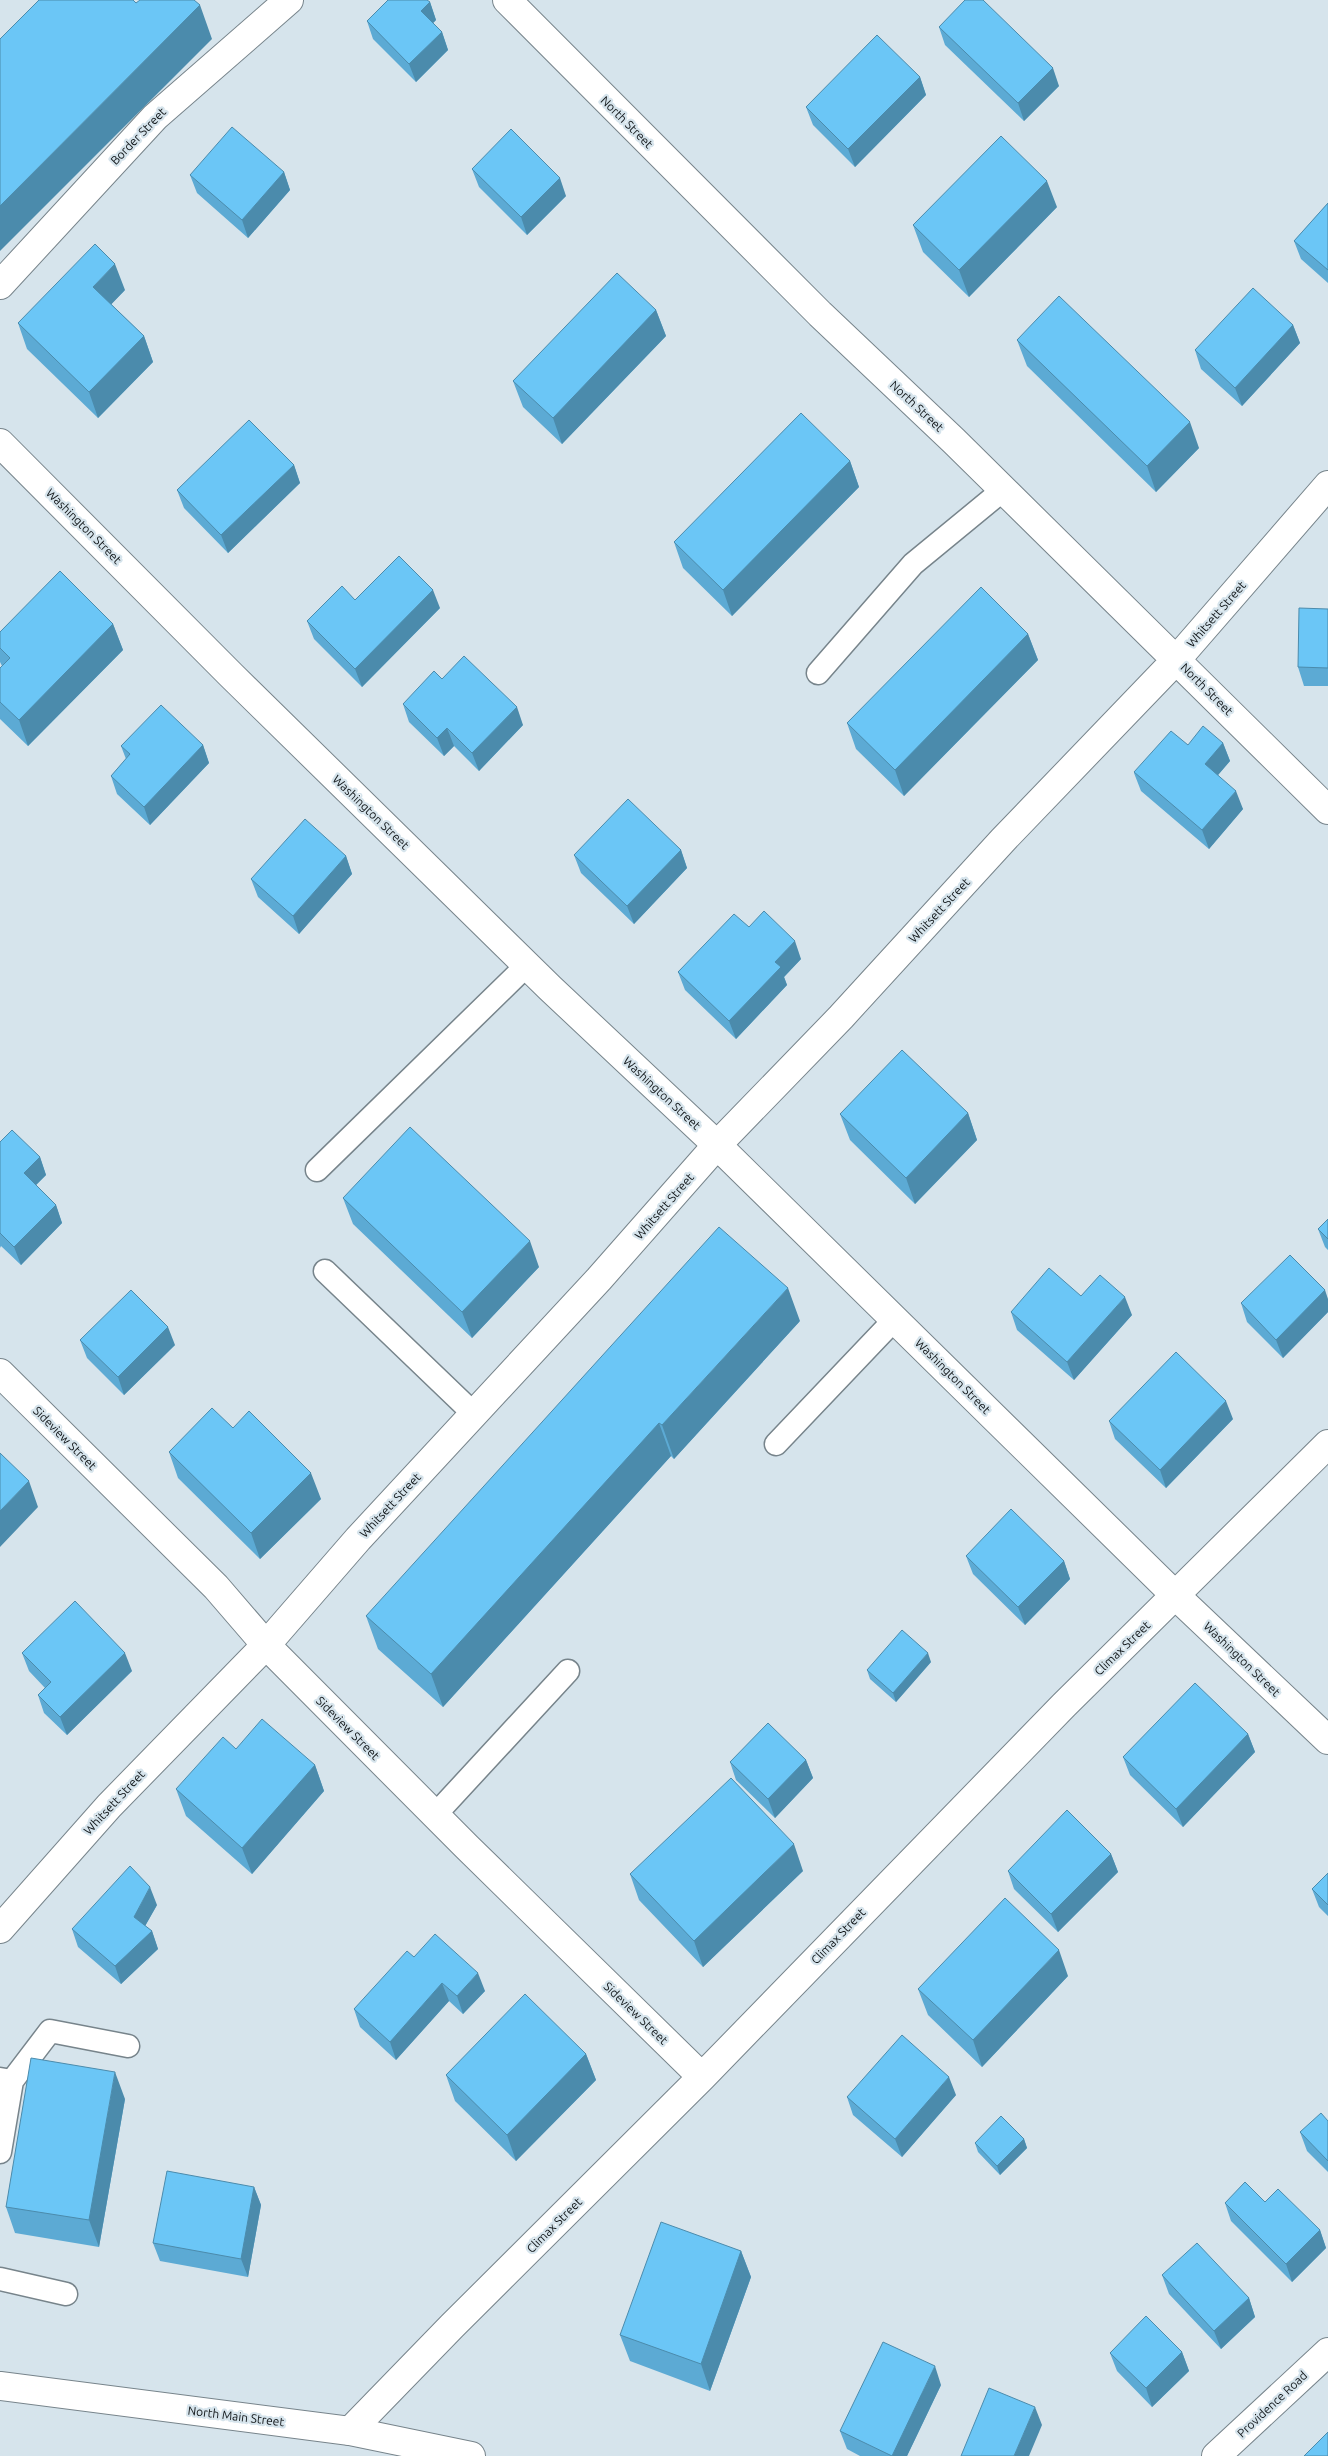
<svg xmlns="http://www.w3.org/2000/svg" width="1328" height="2456" viewBox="0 0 1328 2456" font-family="Ubuntu,sans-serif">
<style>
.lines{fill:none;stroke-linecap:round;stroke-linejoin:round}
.service-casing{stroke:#77848b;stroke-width:25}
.minor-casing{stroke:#77848b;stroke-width:30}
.tertiary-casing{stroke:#77848b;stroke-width:30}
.service{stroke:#fff;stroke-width:22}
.minor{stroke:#fff;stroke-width:28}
.tertiary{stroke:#fff;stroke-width:28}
.wall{fill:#5caad4}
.shaded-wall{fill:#4b8bac}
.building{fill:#6bc6f6;stroke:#4b8bac}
.labels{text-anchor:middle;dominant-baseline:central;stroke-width:4.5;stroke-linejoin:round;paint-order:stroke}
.street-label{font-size:12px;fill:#101518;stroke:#d6e4ec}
</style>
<rect width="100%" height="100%" fill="#d6e4ec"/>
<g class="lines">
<defs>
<path id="service" d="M818 673 913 564 1003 490
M317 1170 527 965
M325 1271 474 1414
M776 1444 895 1319
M435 1815 568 1671
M0 2079 12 2081 50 2031 128 2046
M0 2152 12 2081
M0 2279 66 2294"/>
<path id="minor" d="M507 0 820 314 954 441 1328 810
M0 285 155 117 289 0
M0 1373 216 1587 266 1645 467 1847 702 2077
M0 1929 109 1806 266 1645 358 1539 599 1279 717 1145 841 1017 1003 840 1177 659 1328 485
M350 2431 452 2326 702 2077 1064 1705 1328 1444"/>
<path id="tertiary" d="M0 443 231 675 550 988 717 1145 1176 1596 1328 1740
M0 2386 350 2431 471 2456
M1216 2456 1328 2352"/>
</defs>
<use href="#service" class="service-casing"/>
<use href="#minor" class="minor-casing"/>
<use href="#tertiary" class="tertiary-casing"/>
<use href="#service" class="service"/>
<use href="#minor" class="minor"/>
<use href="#tertiary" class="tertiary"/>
</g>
<path class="wall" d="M430 2 436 20 433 23 442 32 448 50 416 82 373 39 367 21Z
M939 27 1059 86 1024 121 945 45Z
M920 77 926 95 855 167 813 125 806 107Z
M472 169 566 196 527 235 479 187Z
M284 172 290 190 248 238 197 193 190 175Z
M1328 203V283L1301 259 1294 241Z
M1057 207 969 297 923 252 913 225Z
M125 290 111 304 144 336 153 362 98 418 27 349 18 323Z
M656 310 666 336 562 444 523 407 513 381Z
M1293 325 1300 343 1242 406 1201 369 1195 350Z
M1017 340 1199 448 1156 492 1027 366Z
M850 461 859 487 732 616 683 568 674 542Z
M294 465 300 483 228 553 184 508 177 490Z
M440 608 362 687 314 639 307 621Z
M1328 609V686H1304L1298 667Z
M113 624 123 650 28 746 0 719V668L2 666 0 662V632Z
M1028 634 1038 660 904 796 856 749 847 723Z
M442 679 523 725 479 771 454 746 444 756 409 722 403 704Z
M1223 743 1230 761 1218 775 1243 809 1209 849 1141 791 1134 773 1188 745Z
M203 745 209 763 150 825 117 794 111 776 126 759 121 746Z
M681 850 687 868 634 924 581 873 574 855Z
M346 856 352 874 299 934 258 897 251 879Z
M749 927 801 959 784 977 787 985 736 1039 685 990 678 972Z
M968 1113 977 1140 915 1204 850 1140 840 1114Z
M0 1142 40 1157 46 1175 36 1185 56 1205 62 1223 21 1265 1 1246 0 1248Z
M343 1198 539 1267 472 1338 353 1224Z
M1328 1219V1250L1325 1247 1318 1229Z
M1081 1296 1132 1315 1074 1380 1017 1330 1011 1312Z
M1328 1299V1312L1283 1358 1247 1322 1241 1303Z
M800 1321 674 1459 671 1456 443 1707 378 1649 366 1616Z
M80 1340 175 1345 124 1395 87 1358Z
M1233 1419 1166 1488 1115 1439 1109 1421Z
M233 1428 321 1499 260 1559 178 1478 169 1452Z
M966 1556 1064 1561 1070 1579 1025 1625 973 1574Z
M22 1653 132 1671 67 1735 44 1713 38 1695 45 1688 29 1671Z
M931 1662 896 1702 870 1679 867 1670Z
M1248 1734 1255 1752 1183 1827 1130 1775 1123 1757Z
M236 1749 315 1765 324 1791 252 1874 186 1816 176 1789Z
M806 1760 813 1778 775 1818 736 1780 730 1762Z
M1111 1854 1118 1872 1058 1932 1014 1889 1008 1871Z
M803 1871 703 1967 639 1900 630 1874Z
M1328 1873V1916L1319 1907 1312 1889Z
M157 1905 145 1926 152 1931 158 1949 121 1984 78 1947 72 1929Z
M414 1957 485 1991 463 2014 449 2001 396 2060 360 2027 354 2009Z
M1068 1976 982 2067 928 2015 918 1989Z
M586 2054 596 2080 516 2161 455 2101 446 2075Z
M956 2095 902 2157 853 2115 847 2097Z
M125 2099 99 2247 15 2233 6 2207Z
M1328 2121V2172L1307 2151 1300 2132Z
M1024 2139 1027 2148 1000 2175 978 2152 975 2143Z
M254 2187 261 2205 248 2277 160 2261 153 2243Z
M1225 2203 1320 2230 1326 2248 1292 2282 1231 2221Z
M741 2251 751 2277 710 2391 630 2361 620 2335Z
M1162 2275 1249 2298 1255 2317 1221 2349 1169 2294Z
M1182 2352 1189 2371 1152 2407 1117 2371 1110 2353Z
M941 2385 907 2456H860L847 2449 840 2431Z"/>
<path class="shaded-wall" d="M430 2 436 20 427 29 421 11Z
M200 5 212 39 0 251V206Z
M442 32 448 50 416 82 409 64Z
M1053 68 1059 86 1024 121 1018 103Z
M920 77 926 95 855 167 848 149Z
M284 172 290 190 248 238 242 220Z
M560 178 566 196 527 235 521 217Z
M1047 181 1057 207 969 297 959 270Z
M115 264 125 290 103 313 93 287Z
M656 310 666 336 562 444 553 418Z
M1293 325 1300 343 1242 406 1235 388Z
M144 336 153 362 98 418 89 392Z
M1190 422 1199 448 1156 492 1147 466Z
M850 461 859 487 732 616 723 590Z
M294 465 300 483 228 553 221 535Z
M433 590 440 608 362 687 355 669Z
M113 624 123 650 28 746 19 720Z
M1028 634 1038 660 904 796 895 770Z
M517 707 523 725 479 771 472 753Z
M447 728 454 746 444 756 437 738Z
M1223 743 1230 761 1212 782 1205 764Z
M203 745 209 763 150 825 144 807Z
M1236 791 1243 809 1209 849 1202 830Z
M681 850 687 868 634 924 627 906Z
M346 856 352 874 299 934 293 916Z
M795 941 801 959 784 977 787 985 736 1039 729 1021 775 962Z
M968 1113 977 1140 915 1204 906 1178Z
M40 1157 46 1175 30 1191 24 1173Z
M56 1205 62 1223 21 1265 14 1247Z
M530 1241 539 1267 472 1338 462 1312Z
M788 1288 800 1321 674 1459 662 1425Z
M1325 1290 1328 1299V1312L1283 1358 1276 1340Z
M1125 1297 1132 1315 1074 1380 1067 1362Z
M168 1327 175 1345 124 1395 118 1377Z
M1226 1401 1233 1419 1166 1488 1160 1470Z
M659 1423 671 1456 443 1707 431 1674Z
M311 1473 321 1499 260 1559 251 1533Z
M29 1481 38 1507 0 1547V1511Z
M1064 1561 1070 1579 1025 1625 1018 1607Z
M125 1653 132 1671 67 1735 60 1717Z
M928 1653 931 1662 896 1702 893 1693Z
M1248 1734 1255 1752 1183 1827 1176 1809Z
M806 1760 813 1778 775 1818 768 1799Z
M315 1765 324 1791 252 1874 242 1848Z
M794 1844 803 1871 703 1967 694 1941Z
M1111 1854 1118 1872 1058 1932 1051 1914Z
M150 1887 157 1905 140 1935 134 1917Z
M152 1931 158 1949 121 1984 115 1966Z
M1059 1950 1068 1976 982 2067 973 2040Z
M478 1973 485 1991 463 2014 457 1996Z
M442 1983 449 2001 396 2060 390 2042Z
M586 2054 596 2080 516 2161 507 2135Z
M115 2072 125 2099 99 2247 89 2220Z
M949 2077 956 2095 902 2157 895 2139Z
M1024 2139 1027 2148 1000 2175 997 2166Z
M254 2187 261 2205 248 2277 241 2259Z
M1320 2230 1326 2248 1292 2282 1286 2264Z
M741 2251 751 2277 710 2391 701 2364Z
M1249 2298 1255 2317 1221 2349 1214 2331Z
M1182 2352 1189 2371 1152 2407 1146 2388Z
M935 2366 941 2385 907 2456H892Z
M1035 2407 1042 2425 1029 2456H1014Z"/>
<path class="building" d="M39 0H133L136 3 140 0H194L200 5 0 206V39Z
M388 0H427L430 2 421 11 442 32 409 64 367 21Z
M965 0H983L1053 68 1018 103 939 27Z
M877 35 920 77 848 149 806 107Z
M232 127 284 172 242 220 190 175Z
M511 129 560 178 521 217 472 169Z
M1001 136 1047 181 959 270 913 225Z
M1328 203V270L1294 241Z
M95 244 115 264 93 287 144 336 89 392 18 323Z
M617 273 656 310 553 418 513 381Z
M1253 288 1293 325 1235 388 1195 350Z
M1059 296 1190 422 1147 466 1017 340Z
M801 413 850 461 723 590 674 542Z
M249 420 294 465 221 535 177 490Z
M399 556 433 590 355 669 307 621 342 586 355 600Z
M60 571 113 624 19 720 0 702V668L10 658 0 648V632Z
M981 587 1028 634 895 770 847 723Z
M1299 608 1328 609V668L1298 667Z
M464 656 517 707 472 753 447 728 437 738 403 704 434 671 442 679Z
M161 705 203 745 144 807 111 776 130 754 121 746Z
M1203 726 1223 743 1205 764 1236 791 1202 830 1134 772 1171 731 1188 745Z
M628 799 681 850 627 906 574 855Z
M305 819 346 856 293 916 251 879Z
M764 911 795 941 775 962 781 967 729 1021 678 972 734 914 749 927Z
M902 1050 968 1113 906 1178 840 1114Z
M410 1127 530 1241 462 1312 343 1198Z
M12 1130 40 1157 24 1173 56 1205 14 1247 0 1233V1142Z
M1328 1219V1239L1318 1229Z
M719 1227 788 1288 662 1425 659 1423 431 1674 366 1616Z
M1290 1255 1325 1290 1276 1340 1241 1303Z
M1049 1268 1081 1296 1100 1275 1125 1297 1067 1362 1011 1312Z
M131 1290 168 1327 118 1377 80 1340Z
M1176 1352 1226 1401 1160 1470 1109 1421Z
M212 1408 233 1428 249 1411 311 1473 251 1533 169 1452Z
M0 1453 29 1481 0 1511Z
M1011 1509 1064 1561 1018 1607 966 1556Z
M75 1601 125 1653 60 1717 38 1695 51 1682 22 1653Z
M902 1630 928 1653 893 1693 867 1670Z
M1195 1683 1248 1734 1176 1809 1123 1757Z
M262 1719 315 1765 242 1848 176 1789 223 1737 236 1749Z
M768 1723 806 1760 768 1799 730 1762Z
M731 1778 794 1844 694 1941 630 1874Z
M1067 1810 1111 1854 1051 1914 1008 1871Z
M130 1866 150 1887 134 1917 152 1931 115 1966 72 1929Z
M1328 1873V1905L1312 1889Z
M1005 1898 1059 1950 973 2040 918 1989Z
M435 1934 478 1973 457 1996 442 1983 390 2042 354 2009 407 1951 414 1957Z
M525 1994 586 2054 507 2135 446 2075Z
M902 2035 949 2077 895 2139 847 2097Z
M31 2058 115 2072 89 2220 6 2207Z
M1321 2113 1328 2121V2161L1300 2132Z
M1001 2116 1024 2139 997 2166 975 2143Z
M167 2171 254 2187 241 2259 153 2243Z
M1245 2182 1265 2202 1278 2189 1320 2230 1286 2264 1225 2203Z
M661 2222 741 2251 701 2364 620 2335Z
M1197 2243 1249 2298 1214 2331 1162 2275Z
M1146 2316 1182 2352 1146 2388 1110 2353Z
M883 2342 935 2366 892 2456 840 2431Z
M989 2388 1035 2407 1014 2456H961Z
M1328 2432V2456H1304Z"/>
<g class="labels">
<g class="street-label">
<text transform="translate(627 122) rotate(45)">North Street</text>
<text transform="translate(138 136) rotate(-46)">Border Street</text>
<text transform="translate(917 406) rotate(43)">North Street</text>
<text transform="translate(84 526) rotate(45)">Washington Street</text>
<text transform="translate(1216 614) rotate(-49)">Whitsett Street</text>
<text transform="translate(1207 689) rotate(45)">North Street</text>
<text transform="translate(371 812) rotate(44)">Washington Street</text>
<text transform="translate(939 910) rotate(-47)">Whitsett Street</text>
<text transform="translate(662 1093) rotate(43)">Washington Street</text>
<text transform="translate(664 1206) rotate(-49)">Whitsett Street</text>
<text transform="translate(953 1376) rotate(45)">Washington Street</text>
<text transform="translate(65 1438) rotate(45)">Sideview Street</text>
<text transform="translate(390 1505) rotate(-47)">Whitsett Street</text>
<text transform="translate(1122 1648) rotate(-44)">Climax Street</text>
<text transform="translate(1242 1659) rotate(44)">Washington Street</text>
<text transform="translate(348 1728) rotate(45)">Sideview Street</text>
<text transform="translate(114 1802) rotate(-47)">Whitsett Street</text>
<text transform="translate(838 1936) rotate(-46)">Climax Street</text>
<text transform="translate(636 2013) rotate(44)">Sideview Street</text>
<text transform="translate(554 2225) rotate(-45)">Climax Street</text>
<text transform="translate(1272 2404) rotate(-43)">Providence Road</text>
<text transform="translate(236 2416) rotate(7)">North Main Street</text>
</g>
</g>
</svg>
